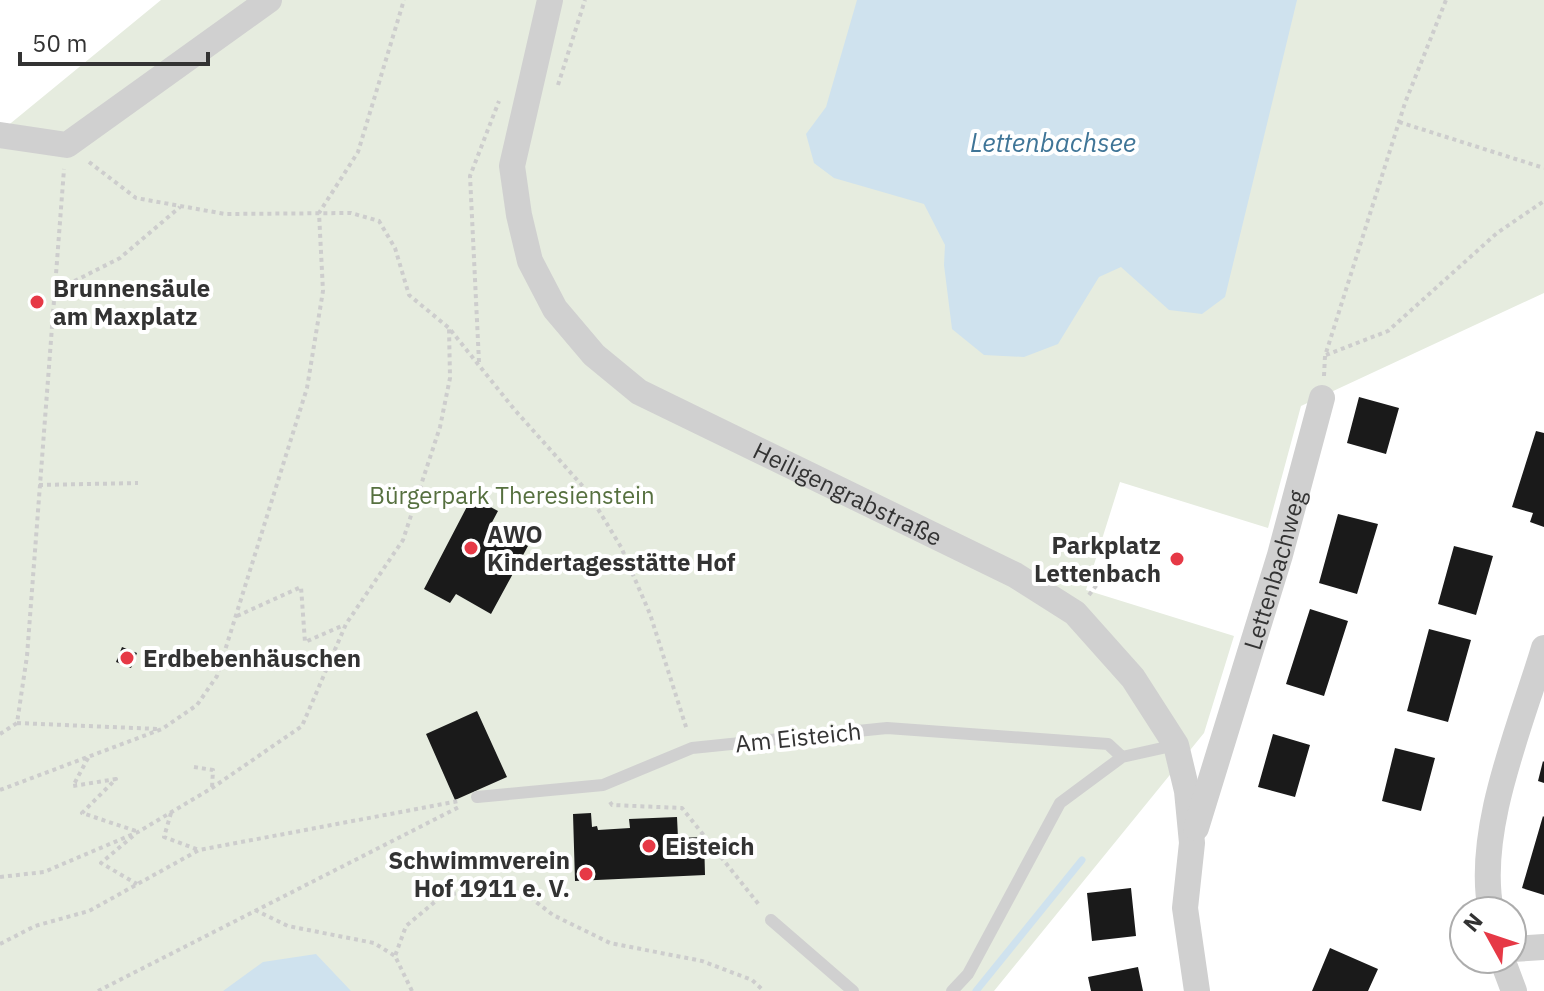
<svg xmlns="http://www.w3.org/2000/svg" width="1544" height="991" viewBox="0 0 1544 991" font-family="'IBM Plex Sans',sans-serif">
<style>
.green{fill:#e6ecdf}
.water{fill:#cfe2ee}
.lines{fill:none;stroke-linecap:round;stroke-linejoin:round}
.stream{stroke:#cfe2ee;stroke-width:7}
.building{fill:#1a1a1a}
.path{stroke:#cdcdcd;stroke-width:4;stroke-dasharray:4 4;stroke-linecap:butt}
.lane{stroke:#d0d0d0;stroke-width:12}
.street{stroke:#d0d0d0;stroke-width:26}
.poi-dot{fill:#e63946;stroke:#fff;stroke-width:3}
.labels{text-anchor:middle;dominant-baseline:central;stroke-width:8;stroke-linejoin:round;paint-order:stroke}
.poi-label{font-size:24px;font-weight:bold;fill:#333;stroke:#fff;text-anchor:start}
.street-label{font-size:24px;fill:#333;stroke:#fff}
.park-label{font-size:24px;fill:#56703f;stroke:#fff}
.water-label{font-size:26px;font-style:italic;fill:#3f7597;stroke:#fff}
</style>
<rect width="100%" height="100%" fill="#fff"/>
<path class="green" d="M161 0H1544V293L1301 406 1268 528 1120 482 1086 590 1234 636 1204 733 994 991H0V132Z"/>
<path class="water" d="M857 0H1297L1225 297 1202 314 1169 310 1121 267 1099 277 1058 344 1024 357 984 355 952 329 944 265 945 245 924 204 834 178 814 163 806 134 826 107Z
M316 954 351 991H223L263 962Z"/>
<g class="lines">
<path class="stream" d="M976 991 1082 860"/>
</g>
<path class="building" d="M1359 397 1399 408 1386 454 1347 443Z
M1536 431 1544 433V527L1530 522 1533 513 1512 507Z
M472 497 498 511 490 526 528 546 491 614 456 594 450 603 424 589Z
M1338 514 1378 524 1357 594 1319 583Z
M1454 546 1493 556 1476 615 1438 604Z
M1310 609 1348 621 1324 696 1286 684Z
M1429 629 1471 640 1448 722 1407 711Z
M122 647 137 653 131 668 116 662Z
M477 711 507 777 455 800 426 734Z
M1273 734 1310 745 1295 797 1258 787Z
M1395 748 1435 758 1421 811 1382 801Z
M1543 761 1544 762V783L1538 781Z
M591 813 592 827 597 826 598 830 630 828 629 819 677 817 678 838 704 837 705 875 575 881 573 814Z
M1543 816 1544 817V895L1522 888Z
M1131 888 1136 936 1092 941 1087 893Z
M1330 948 1378 969 1368 991H1312Z
M1138 967 1143 991H1091L1088 977Z"/>
<g class="lines">
<path class="path" d="M558 85 585 0
M1399 122 1544 168
M89 162 136 198 225 214 351 213 379 221 395 248 409 295 449 328 514 409 587 491 621 547 650 614 687 730
M53 292 120 258 180 207
M1326 355 1388 331 1497 233 1544 201
M479 362 470 176 499 101
M1324 376 1325 356 1405 103 1446 0
M39 485 138 483
M1089 595 1112 565
M237 616 301 587 305 642 344 625
M17 723 158 729
M0 734 17 723 27 656 64 169
M88 758 73 786 116 779 82 813 136 831
M194 767 213 770 212 788
M0 790 162 729 197 705 217 676 307 388 323 291 319 213 358 152 404 0
M610 802 612 805 682 808 760 906
M171 813 164 837 199 850
M133 836 101 863 137 884
M0 877 44 872 138 832 212 788 302 726 346 624 403 540 440 427 450 378 449 328
M255 910 288 926 374 943 395 956
M0 944 35 926 89 911 199 850 459 801
M98 991 461 806
M412 991 395 956 406 926 443 895 492 889 527 895 553 915 610 943 702 961 752 980 764 991"/>
<path class="lane" d="M477 797 603 785 692 748 887 728 1108 744 1122 757
M771 920 853 991
M952 991 968 974 1060 803 1122 757 1176 745"/>
<g class="street">
<path id="s1" d="M550 0 512 166 519 215 530 261 555 309 594 355 639 392 1015 575 1075 613 1133 678 1176 745 1187 791 1192 843 1185 908 1197 991"/>
<path d="M0 135 67 145 269 0"/>
<path id="s2" d="M1196 828 1280 555 1322 398"/>
<path d="M1491 911C1475 831 1521 725 1544 648"/>
<path d="M1512 949 1544 947"/>
<path d="M1502 959 1514 991"/>
</g>
</g>
<g class="poi-dot">
<circle cx="37" cy="302" r="8"/>
<circle cx="471" cy="548" r="8"/>
<circle cx="1177" cy="559" r="8"/>
<circle cx="127" cy="658" r="8"/>
<circle cx="649" cy="846" r="8"/>
<circle cx="586" cy="874" r="8"/>
</g>
<g class="labels">
<g class="poi-label">
<text x="53" y="288">Brunnensäule<tspan x="53" dy="28">am Maxplatz</tspan></text>
<text x="487" y="534">AWO<tspan x="487" dy="28">Kindertagesstätte Hof</tspan></text>
<text x="1161" y="545" text-anchor="end">Parkplatz<tspan x="1161" dy="28">Lettenbach</tspan></text>
<text x="143" y="658">Erdbebenhäuschen</text>
<text x="665" y="846">Eisteich</text>
<text x="570" y="860" text-anchor="end">Schwimmverein<tspan x="570" dy="28">Hof 1911 e. V.</tspan></text>
</g>
<g class="street-label">
<text stroke="none"><textPath href="#s1" startOffset="672">Heiligengrabstraße</textPath></text>
<text stroke="none"><textPath href="#s2" startOffset="270">Lettenbachweg</textPath></text>
<text transform="translate(798 737) rotate(-6)">Am Eisteich</text>
</g>
<g class="park-label">
<text x="512" y="495">Bürgerpark Theresienstein</text>
</g>
<g class="water-label">
<text x="1053" y="142">Lettenbachsee</text>
</g>
</g>
<g transform="translate(1488 935) rotate(310)"><circle r="38" fill="#ffffff" stroke="#adadad" stroke-width="2"/>
<path d="M0-6L14 30L0 20L-14 30Z" fill="#e63946"/>
<text y="-12" font-size="22" font-weight="bold" text-anchor="middle" fill="#333333">N</text>
</g>
<path d="M20 52v12h188v-12" fill="none" stroke="#333333" stroke-width="4"/>
<text x="32" y="52" font-size="24" fill="#333333" stroke="#ffffff" stroke-width="6" paint-order="stroke">50 m</text>
</svg>
